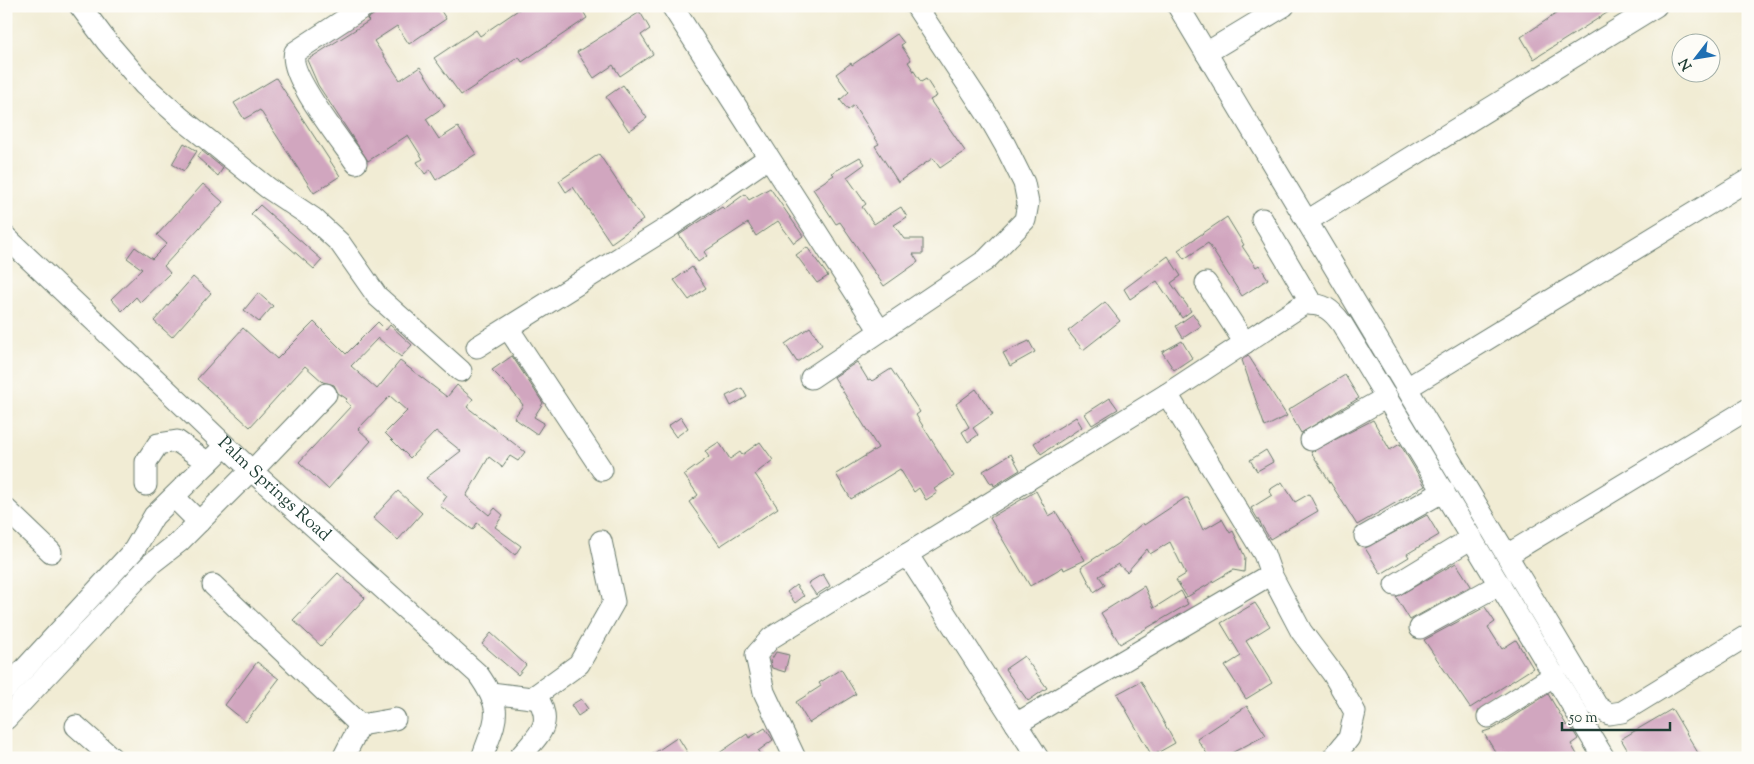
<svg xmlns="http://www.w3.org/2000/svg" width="1754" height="764" viewBox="0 0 1754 764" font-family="'Sorts Mill Goudy',serif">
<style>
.building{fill:#d1a6bf}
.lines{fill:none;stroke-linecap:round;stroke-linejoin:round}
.minor-casing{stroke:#687a6c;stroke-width:23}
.minor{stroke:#fff;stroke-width:21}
.labels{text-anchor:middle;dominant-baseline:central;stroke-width:5;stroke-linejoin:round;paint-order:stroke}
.street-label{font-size:18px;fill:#1f3d34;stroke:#fdfcf7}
</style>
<rect width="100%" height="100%" fill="#fdfcf7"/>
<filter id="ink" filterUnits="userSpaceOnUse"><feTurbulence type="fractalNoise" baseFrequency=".02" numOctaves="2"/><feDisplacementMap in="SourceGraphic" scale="10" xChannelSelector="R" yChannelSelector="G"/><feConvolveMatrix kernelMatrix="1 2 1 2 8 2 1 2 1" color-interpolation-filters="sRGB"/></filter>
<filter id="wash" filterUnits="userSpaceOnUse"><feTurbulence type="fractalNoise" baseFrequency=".0096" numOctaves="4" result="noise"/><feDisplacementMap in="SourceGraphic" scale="20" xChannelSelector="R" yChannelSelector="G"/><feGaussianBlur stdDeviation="1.12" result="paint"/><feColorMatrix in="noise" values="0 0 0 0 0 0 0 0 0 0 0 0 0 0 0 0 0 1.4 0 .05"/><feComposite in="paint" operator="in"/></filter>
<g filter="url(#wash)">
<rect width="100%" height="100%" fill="#f1ecd4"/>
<g id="blocks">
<path class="building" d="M387 6H438L446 19 409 44 397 26 374 41 400 80 420 67 445 106 426 119 439 139 458 127 476 154 436 180 430 170 425 174 417 162 423 159 408 135 368 161 318 85 307 60 369 21 367 19Z
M524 6H580L587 18 522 62 519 57 461 95 434 58 476 30 480 36Z
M1563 6H1618L1534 59 1521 37 1557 13 1556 10Z
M640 12 650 29 641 35 653 54 620 76 613 65 594 78 577 52Z
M897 34 904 43 901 45 911 60 908 62 921 82 926 79 937 96 930 100 965 151 940 168 933 158 898 182 875 146 879 144 854 105 848 110 840 100 849 92 836 74 851 63 852 65Z
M276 78 340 176 314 193 260 110 244 119 234 103Z
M623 85 647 118 629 131 606 97Z
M184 143 197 151 184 171 172 164Z
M202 151 223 168 218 176 197 157Z
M599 154 643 220 611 243 573 187 566 192 559 181Z
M860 157 865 164 847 177 866 204 862 207 874 224 901 207 907 217 894 225 904 239H923V254H913L918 262 884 286 840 222 836 224 813 189 834 175 832 173Z
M203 184 223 202 164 266 170 273 140 302 136 297 122 311 111 299 142 269 127 258 135 247 152 259 167 244 157 235Z
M770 188 803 236 794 243 778 221 756 236 748 223 704 252 707 256 698 262 679 235 722 207 724 209 745 194 749 200Z
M260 205 322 260 314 269 251 214Z
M1227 217 1244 245 1242 246 1256 267 1259 265 1268 279 1242 296 1208 243 1184 259 1178 250Z
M807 247 828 276 817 283 796 255Z
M1168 256 1181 276 1171 283 1191 311 1182 318 1157 281 1130 299 1124 289Z
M692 267 706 288 689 300 674 280Z
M193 277 211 293 172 337 154 321Z
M258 293 273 306 259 322 244 310Z
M1105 302 1120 321 1083 350 1068 331Z
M1193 314 1201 326 1183 338 1176 326Z
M314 322 346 354 378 322 386 330 390 325 412 345 401 357 378 338 351 366 377 389 400 361 447 397 457 385 473 399 467 407 525 452 518 461 510 456 502 467 489 457 466 496 489 515 495 508 503 515 495 527 521 546 515 555 477 523 473 530 440 506 447 496 426 478 461 451 436 431 410 458 385 433 407 411 390 396 358 429 371 441 328 489 299 462 351 406 345 401 347 399 338 393 334 385 323 382 305 366 250 427 197 379 243 328 277 359Z
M810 327 822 345 797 362 785 344Z
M1029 341 1035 352 1010 366 1003 353Z
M1182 341 1192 358 1174 370 1162 352Z
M1248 355 1287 416 1265 427 1242 360Z
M512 356 543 403 534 417 544 423 537 434 514 418 523 405 508 386 492 370Z
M857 362 868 380 870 379 872 381 891 369 920 412 916 415 954 476 934 489 937 493 926 500 919 488 914 492 900 469 851 499 836 474 878 448 834 377Z
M1345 375 1359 398 1301 433 1288 410Z
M742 388 747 397 731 406 726 396Z
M976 389 993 414 973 428 978 435 968 442 962 432 969 427 956 404Z
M1110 398 1118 409 1092 425 1085 414Z
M681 417 688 428 676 437 668 426Z
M1076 417 1082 427 1041 454 1034 443Z
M1373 420 1390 450 1400 444 1425 486 1357 525 1311 452Z
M719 442 730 459 740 452 742 455 760 442 773 460 755 474 778 508 720 546 689 502 698 495 684 475 709 457 705 451Z
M1266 450 1273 462 1257 471 1250 460Z
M1011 454 1020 470 994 486 993 483 991 484 983 471Z
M1282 482 1295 502 1309 494 1318 511 1270 539 1251 508 1272 495 1269 490Z
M398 491 422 513 398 540 373 518Z
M1036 491 1049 516 1056 512 1085 560 1064 570 1063 567 1030 586 990 518Z
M1185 498H1188L1203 530 1222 519 1230 533 1233 531 1245 557 1244 572 1233 570 1187 597 1176 580 1186 574 1170 542 1150 554 1147 549 1127 572 1118 564 1099 576 1105 585 1094 592 1081 567 1117 544 1143 523 1144 525Z
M1427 515 1439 535 1407 554 1409 557 1381 574 1365 548Z
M1456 563 1471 586 1410 620 1396 597Z
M338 573 365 598 321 646 293 620Z
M823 574 830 586 816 595 808 583Z
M796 585 804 596 795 603 787 592Z
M1144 586 1154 608 1181 591 1188 604 1120 644 1101 613Z
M1255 603 1270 626 1246 641 1272 683 1246 699 1225 666 1241 656 1221 623Z
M1485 607 1495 622 1488 627 1502 649 1516 640 1533 668 1470 708 1424 640Z
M491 633 526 665 518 675 482 644Z
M776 652 789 655 785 672 772 668 770 662Z
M1024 656 1047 688 1028 701 1005 669Z
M257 662 279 679 246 722 225 705Z
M841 669 856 694 809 723 796 702 821 686 819 683Z
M1141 681 1175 743 1152 756 1117 694Z
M1548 694 1567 726 1569 724 1578 739 1571 744 1579 758H1512L1510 754 1499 758 1483 732 1495 728Z
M581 699 588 709 578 716 571 705Z
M1247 706 1266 735 1222 758H1210L1197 739Z
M1672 709 1701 758H1632L1621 739Z
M765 728 773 740 758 751 762 758H712L747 734 749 738Z
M678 737 691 758H647Z"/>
</g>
</g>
<g filter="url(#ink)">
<use href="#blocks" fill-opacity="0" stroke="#687a6c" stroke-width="1"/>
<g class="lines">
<defs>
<g id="minor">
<path d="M80 6 107 42 144 85 182 119 268 188 313 218 340 243 377 296 461 371"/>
<path d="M672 6 880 331"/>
<path d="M1178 6 1597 706 1609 714 1622 712 1748 635"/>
<path d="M1206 53 1284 6"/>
<path d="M356 163C342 142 286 73 295 52L365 6"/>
<path d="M1262 219 1312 304"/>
<path d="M1307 221 1656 6"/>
<path id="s1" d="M6 237 252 471 478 674C505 712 496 718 482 758"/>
<path d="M1206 283 1245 343"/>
<path d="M508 328 602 470"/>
<path d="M477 347 672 225 768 158"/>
<path d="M811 378 986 260 1025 220 1028 203 1024 183 1005 145 989 117 916 6"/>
<path d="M1407 388 1748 180"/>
<path d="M1311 440 1387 397"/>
<path d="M252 471 326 394"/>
<path d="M146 485V462L158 444 177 441 208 463"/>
<path d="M174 497 199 522"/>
<path d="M6 509 51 552"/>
<path d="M1365 536 1444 491"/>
<path d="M907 554 1038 758"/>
<path d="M1507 555 1748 409"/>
<path d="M1271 574 1301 631 1333 674 1355 712 1349 738 1333 758"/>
<path d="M213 585 360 725 395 719"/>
<path d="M1395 585 1472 538"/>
<path d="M1420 628 1500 584"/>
<path d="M6 689 134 550 154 516 225 446"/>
<path d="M491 693 532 698 579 664 614 602 601 541"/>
<path d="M1488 717 1555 675"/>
<path d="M6 719 152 563 179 542 251 470"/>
<path d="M1016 724 1271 574 1264 554 1167 394"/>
<path d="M76 726 112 758"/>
<path d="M343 758 360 725"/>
<path d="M519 758C539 734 555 725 536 695"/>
<path d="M795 758 764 692 756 655 771 638 1167 394 1304 304C1323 303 1331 309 1342 324L1604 758"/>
</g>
</defs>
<use href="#minor" class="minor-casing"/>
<use href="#minor" class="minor"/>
</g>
</g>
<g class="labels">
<g class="street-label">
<text stroke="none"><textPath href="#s1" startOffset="368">Palm Springs Road</textPath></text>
</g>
</g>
<rect width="1754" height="764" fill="none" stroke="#fdfcf7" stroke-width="25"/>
<g transform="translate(1696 58) rotate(239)"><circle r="24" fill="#fdfcf7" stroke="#a4b0a9"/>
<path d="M0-4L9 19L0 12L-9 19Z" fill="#1f6fb2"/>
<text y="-8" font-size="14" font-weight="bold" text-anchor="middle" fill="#1f3d34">N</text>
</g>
<path d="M1562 722v8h108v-8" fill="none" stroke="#1f3d34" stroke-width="2.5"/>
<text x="1569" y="722" font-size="15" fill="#1f3d34" stroke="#fdfcf7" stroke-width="4" paint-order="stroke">50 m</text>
</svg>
